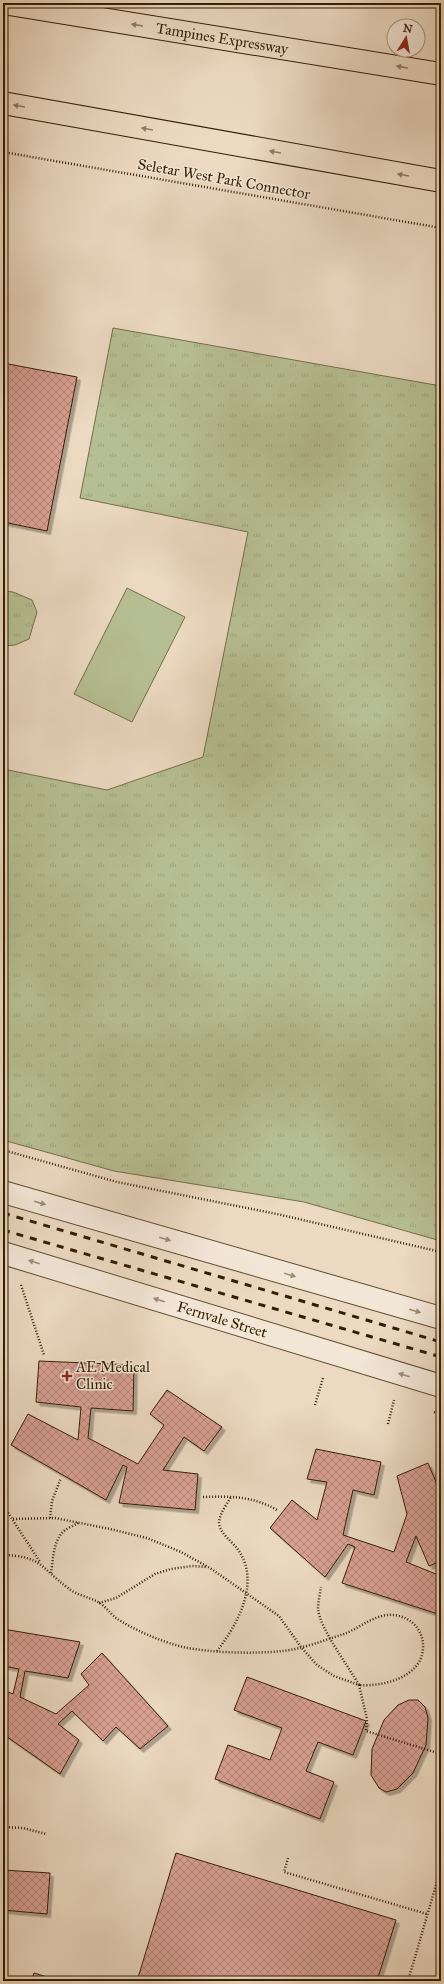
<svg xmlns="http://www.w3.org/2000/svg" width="444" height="1984" viewBox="0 0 444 1984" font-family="'IM FELL Great Primer',serif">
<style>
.grass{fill:url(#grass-tufts);stroke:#756e4a}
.pitch{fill:#b6bf93;stroke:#756e4a}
.building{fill:url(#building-cross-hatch);stroke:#341e00;filter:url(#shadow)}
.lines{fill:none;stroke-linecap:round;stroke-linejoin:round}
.tertiary-casing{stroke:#624d30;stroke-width:24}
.motorway-casing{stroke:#341e00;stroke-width:24}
.path{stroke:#341e00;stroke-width:2.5;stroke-dasharray:1 2;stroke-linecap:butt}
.tertiary{stroke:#f2e6d7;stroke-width:22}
.motorway{stroke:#ebd9c1;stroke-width:22}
.rail{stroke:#341e00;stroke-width:3;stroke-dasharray:7 7;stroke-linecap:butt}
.oneway{fill:#907c60}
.oneway2{fill:#9c8c76}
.poi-dot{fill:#8f2418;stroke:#f2e6d7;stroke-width:1.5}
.labels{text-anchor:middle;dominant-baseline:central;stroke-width:3;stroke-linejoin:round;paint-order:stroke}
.street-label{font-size:15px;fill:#341e00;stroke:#f2e6d7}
.poi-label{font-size:15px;fill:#341e00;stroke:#f2e6d7;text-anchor:start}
</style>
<defs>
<pattern id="grass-tufts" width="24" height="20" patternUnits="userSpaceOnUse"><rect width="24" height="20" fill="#b6bf93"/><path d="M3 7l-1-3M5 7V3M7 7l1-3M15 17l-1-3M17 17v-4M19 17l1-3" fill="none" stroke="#9da47d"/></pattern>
<pattern id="building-cross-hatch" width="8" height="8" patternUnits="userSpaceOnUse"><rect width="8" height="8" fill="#d9a094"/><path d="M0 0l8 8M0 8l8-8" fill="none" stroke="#b18276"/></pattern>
<filter id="shadow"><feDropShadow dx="3.5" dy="3.5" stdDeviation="0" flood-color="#0004"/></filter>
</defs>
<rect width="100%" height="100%" fill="#ebd9c1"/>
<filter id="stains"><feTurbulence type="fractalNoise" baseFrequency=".005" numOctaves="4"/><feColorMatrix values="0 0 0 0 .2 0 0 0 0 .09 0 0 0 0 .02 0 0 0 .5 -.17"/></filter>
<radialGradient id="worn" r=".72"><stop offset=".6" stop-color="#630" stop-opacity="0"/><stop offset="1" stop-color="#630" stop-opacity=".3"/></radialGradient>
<path class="grass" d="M113 328 441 386V1241L304 1202 114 1171 3 1140V769L107 790 203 757 248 532 80 498Z
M3 591 13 592 32 600 37 612 29 639 15 645 3 646Z"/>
<path class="pitch" d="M127 588 185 617 132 722 74 694Z"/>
<path class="building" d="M3 363 77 377 47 531 3 522Z
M39 1361 134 1365 133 1411 91 1408 88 1438 138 1464 164 1425 150 1414 167 1390 222 1427 204 1451 184 1437 163 1470 198 1474 195 1510 119 1503 127 1467 123 1465 106 1500 11 1445 28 1414 78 1440 81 1407 36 1402Z
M316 1449 381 1462 374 1495 353 1490 343 1535 394 1552 407 1514 397 1476 428 1463 441 1494V1561L429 1566 416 1536 406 1562 441 1576V1615L342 1583 355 1547 348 1544 325 1577 270 1528 292 1500 317 1520 327 1482 307 1479Z
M3 1629 80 1642 68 1678 25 1671 20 1697 56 1714 89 1685 81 1674 102 1653 168 1726 140 1749 116 1727 103 1741 72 1711 58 1724 79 1740 60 1774 3 1734V1690L13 1694 19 1669 3 1666Z
M247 1677 366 1721 353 1755 318 1742 306 1771 334 1782 320 1819 215 1779 228 1745 270 1760 282 1728 234 1710Z
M409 1700H418L425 1707 428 1718 426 1745 413 1773 397 1789 386 1792 379 1788 371 1775 372 1749 384 1720 398 1705Z
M176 1853 396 1920 377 1981H137Z
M3 1870 50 1873 47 1914 3 1910Z
M34 1973 60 1981H31Z"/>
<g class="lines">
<defs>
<g id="tertiary">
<path d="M3 1192 441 1318"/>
<path id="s1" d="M3 1253 441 1386"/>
</g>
<g id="motorway">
<path id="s2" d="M3 3 441 74"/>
<path d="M3 103 441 181"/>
</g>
</defs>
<use href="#tertiary" class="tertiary-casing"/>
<use href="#motorway" class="motorway-casing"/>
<path class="path" d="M3 152 441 228
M3 1150 117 1182 277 1214 441 1252
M21 1285 44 1355
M315 1405 323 1378
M434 1412 441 1415
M388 1424 394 1400
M203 1497C230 1496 253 1496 277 1510
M3 1505 40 1562
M50 1518 52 1501 61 1478
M13 1519 55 1518 110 1529 147 1538 181 1552 210 1568 279 1616 301 1647 317 1665 334 1676 359 1685 367 1719 366 1731 441 1754
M3 1555C42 1556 41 1568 68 1588 76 1595 89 1597 98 1602 105 1606 110 1613 116 1618 136 1631 160 1641 183 1647 212 1653 253 1654 283 1651 303 1649 324 1640 344 1634 360 1628 376 1613 394 1615 412 1617 424 1631 423 1648 422 1677 383 1687 359 1685 349 1667 320 1629 318 1609 318 1602 320 1594 321 1587
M51 1573C53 1561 53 1543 62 1533 65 1529 73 1526 78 1523
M99 1603 116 1598 155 1574 171 1569 192 1566 207 1567
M217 1651C239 1623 262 1579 236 1547 230 1540 219 1532 219 1522 220 1513 227 1504 231 1497
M3 1827 23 1828 46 1834
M288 1858 284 1872 427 1914
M408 1981 441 1868"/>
<use href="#tertiary" class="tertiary"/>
<use href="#motorway" class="motorway"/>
<path class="rail" d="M3 1213 441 1342
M3 1230 441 1357"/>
</g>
<defs><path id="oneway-solid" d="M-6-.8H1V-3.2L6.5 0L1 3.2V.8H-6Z"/></defs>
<g class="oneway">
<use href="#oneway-solid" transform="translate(137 25) rotate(-171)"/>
<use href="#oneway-solid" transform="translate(402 67) rotate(-171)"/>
<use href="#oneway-solid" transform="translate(19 106) rotate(-170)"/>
<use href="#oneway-solid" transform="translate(147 129) rotate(-170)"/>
<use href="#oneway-solid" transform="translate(275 152) rotate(-170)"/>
<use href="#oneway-solid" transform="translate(403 175) rotate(-170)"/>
</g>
<g class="oneway2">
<use href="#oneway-solid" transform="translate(40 1203) rotate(16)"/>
<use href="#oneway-solid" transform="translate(165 1239) rotate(16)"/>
<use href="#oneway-solid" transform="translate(34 1262) rotate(-163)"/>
<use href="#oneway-solid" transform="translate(290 1275) rotate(16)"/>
<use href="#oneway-solid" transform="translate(159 1300) rotate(-163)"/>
<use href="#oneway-solid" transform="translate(415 1311) rotate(16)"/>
<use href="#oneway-solid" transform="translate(404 1375) rotate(-163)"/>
</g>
<path class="poi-dot" d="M65 1370h4v4h4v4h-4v4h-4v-4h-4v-4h4z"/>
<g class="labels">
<g class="street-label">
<text stroke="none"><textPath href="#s2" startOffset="222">Tampines Expressway</textPath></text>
<text transform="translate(224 179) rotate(10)">Seletar West Park Connector</text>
<text stroke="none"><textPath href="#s1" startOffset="229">Fernvale Street</textPath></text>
</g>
<g class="poi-label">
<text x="76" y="1367">AE Medical<tspan x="76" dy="17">Clinic</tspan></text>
</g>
</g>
<rect width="444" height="1984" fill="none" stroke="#ebd9c1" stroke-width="16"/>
<rect x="4" y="4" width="436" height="1976" fill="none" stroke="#341e00" stroke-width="2"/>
<rect x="8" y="8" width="428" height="1968" fill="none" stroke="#341e00"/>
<g transform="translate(406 38) rotate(11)"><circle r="19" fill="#f2e6d7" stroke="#a69681"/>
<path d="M0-3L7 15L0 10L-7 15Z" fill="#8f2418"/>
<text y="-6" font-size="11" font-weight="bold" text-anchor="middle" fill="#341e00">N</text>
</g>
<rect width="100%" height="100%" filter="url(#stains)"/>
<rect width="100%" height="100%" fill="url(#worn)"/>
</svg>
